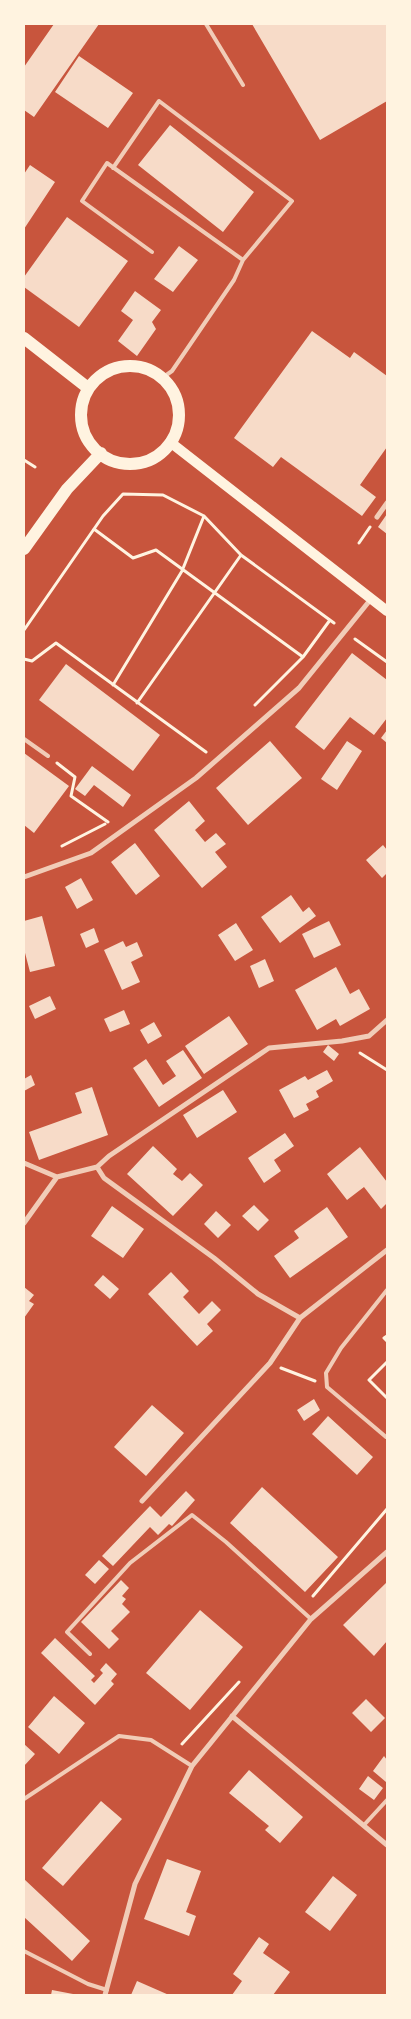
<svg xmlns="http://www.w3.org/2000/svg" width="411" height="2019" viewBox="0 0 411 2019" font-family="'Alegreya Sans',sans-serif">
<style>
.building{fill:#f7dbc8}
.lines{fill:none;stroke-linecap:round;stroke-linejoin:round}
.path{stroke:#fff3e0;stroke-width:3}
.service{stroke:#f1ccb7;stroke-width:4}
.minor{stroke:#f1ccb7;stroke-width:5}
.secondary{stroke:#fff3e0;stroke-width:10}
.primary{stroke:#fff3e0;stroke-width:12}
</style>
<rect width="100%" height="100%" fill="#c8553d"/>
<path class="building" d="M54 24H99L34 117 24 110V67Z
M252 24H387V101L320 140Z
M79 56 133 93 108 128 55 92Z
M170 125 254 192 223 232 138 165Z
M30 165 55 182 24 229V174Z
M67 217 128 261 79 327 24 287V277Z
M179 246 198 260 173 292 154 279Z
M135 291 161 310 152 322 156 329 137 356 118 341 133 320 121 311Z
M312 331 350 358 354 352 387 376V447L360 485 376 497 362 516 281 457 273 467 234 438Z
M387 514V534L378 527Z
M352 653 387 680V718L374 735 350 717 324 750 295 727Z
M66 664 160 735 133 771 39 700Z
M387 730V743L381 738Z
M270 741 302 778 248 825 216 788Z
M347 741 362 751 337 790 321 779Z
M24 753 69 786 34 833 24 825Z
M92 766 131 795 123 807 94 785 85 796 75 789Z
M189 801 205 821 195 830 205 842 216 833 226 844 215 852 227 867 202 888 154 830Z
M135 843 160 876 136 895 111 862Z
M383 845 387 850V873L382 878 366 860Z
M81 878 93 900 77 909 65 887Z
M291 895 303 912 309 907 316 916 280 943 261 917Z
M42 916 55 966 30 972 24 949V921Z
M329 921 341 945 314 958 302 934Z
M236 923 253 950 235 961 218 935Z
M94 928 99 942 86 948 80 934Z
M123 941 126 947 137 942 143 956 131 962 140 982 122 990 104 950Z
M265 959 274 981 259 988 250 966Z
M336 967 350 994 359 989 370 1009 340 1026 336 1019 317 1030 295 990Z
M50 996 56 1009 35 1019 29 1006Z
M124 1010 130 1024 110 1032 104 1019Z
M229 1016 248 1044 204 1074 185 1046Z
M154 1022 162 1036 148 1044 140 1030Z
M328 1045 339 1054 334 1061 323 1052Z
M183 1050 202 1078 159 1107 133 1068 146 1059 163 1085 176 1076 166 1061Z
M327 1070 333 1081 316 1091 319 1097 306 1104 309 1110 294 1118 279 1090 305 1076 308 1080Z
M31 1075 35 1085 24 1091V1079Z
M92 1087 108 1135 39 1160 29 1132 82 1113 75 1093Z
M223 1090 237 1112 197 1138 183 1115Z
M285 1133 294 1146 274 1160 281 1171 264 1183 248 1158Z
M153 1146 177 1169 173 1174 182 1181 190 1173 203 1185 173 1216 127 1174Z
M360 1147 387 1182V1203L381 1209 364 1187 347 1200 327 1174Z
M254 1205 269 1220 258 1231 242 1216Z
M112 1206 144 1229 123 1258 91 1236Z
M327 1207 348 1237 290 1278 274 1256 299 1238 294 1231Z
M216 1211 231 1225 218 1238 204 1224Z
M171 1272 189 1291 183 1297 199 1314 212 1301 221 1310 207 1324 213 1331 197 1346 148 1294Z
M103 1275 119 1289 110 1299 94 1285Z
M24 1287 34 1295 29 1301 34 1304 24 1318Z
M314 1399 320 1410 304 1421 297 1410Z
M152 1405 184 1433 146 1476 114 1447Z
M328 1416 373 1457 357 1475 312 1434Z
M262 1487 338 1557 305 1592 230 1523Z
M186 1491 195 1500 172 1526 169 1524 158 1535 150 1527 113 1566 102 1556 150 1506 161 1517Z
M99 1560 109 1569 95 1584 85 1575Z
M121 1580 129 1588 122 1596 126 1599 122 1604 130 1612 111 1631 119 1639 109 1649 81 1622Z
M387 1582V1641L374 1656 343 1625Z
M200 1610 243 1647 190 1710 146 1673Z
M55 1638 95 1676 91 1680 94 1683 103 1673 100 1670 106 1663 117 1674 111 1681 114 1684 95 1705 41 1653Z
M54 1696 85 1723 59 1754 28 1727Z
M366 1699 385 1718 371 1732 352 1713Z
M24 1744 35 1754 24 1766Z
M384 1756 387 1760 386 1782 373 1771Z
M249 1770 303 1817 280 1843 265 1830 269 1826 229 1793Z
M368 1776 383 1788 374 1800 359 1789Z
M101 1801 122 1819 63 1886 42 1868Z
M167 1859 201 1871 186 1912 196 1916 189 1936 144 1919Z
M333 1876 357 1895 330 1931 305 1912Z
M24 1879 90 1941 72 1961 24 1917Z
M259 1937 269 1944 263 1953 290 1972 273 1995H232L242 1981 233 1974Z
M137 1981 169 1995H131Z
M52 1990 73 1994V1995H51Z"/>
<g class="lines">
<path class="path" d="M24 460 35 467
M94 529 133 558 156 550 303 657
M359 543 370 527
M24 630 103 516 123 494 163 495 204 516 241 555 334 623
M355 639 387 662
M24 659 32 661 56 643 206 752
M113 685 182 571 204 516
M137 703 241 555
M255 705 303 657 330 620
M57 763 75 777 71 796 108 822
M62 846 105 824
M360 1053 387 1070
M387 1336 384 1338 387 1341
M387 1362 369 1380 387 1398
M281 1368 315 1381
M313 1596 387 1509
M182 1744 239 1682"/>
<path class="service" d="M206 24 243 85
M113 168 159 101 292 201 243 260 234 280 172 371 162 378
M152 252 82 201 107 163 243 260
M24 739 48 756
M386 1437 327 1387 326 1373 341 1348 387 1290
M90 1654 67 1632 130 1563 192 1515 226 1542 311 1619
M24 1799 119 1736 151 1740 192 1766
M364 1825 387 1800
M24 1951 88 1984 107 1990"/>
<path class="minor" d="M377 517 387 503
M24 877 91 853 196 778 299 688 371 599
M24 1163 57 1177
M97 1167 104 1178 214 1258 258 1294 300 1318
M24 1223 57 1177 97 1167 109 1156 269 1048 342 1041 369 1036 387 1020
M142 1501 270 1363 300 1318 387 1250
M232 1716 387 1845
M105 1995 135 1884 192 1766 311 1619 387 1552"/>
<path class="secondary" d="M170 442 387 611"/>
<path class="primary" d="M24 338 88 388
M81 415a49 49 0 1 1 98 0a49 49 0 1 1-98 0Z
M24 549 67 489 101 453"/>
</g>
<rect width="411" height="2019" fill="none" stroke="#fff3e0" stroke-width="50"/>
</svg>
